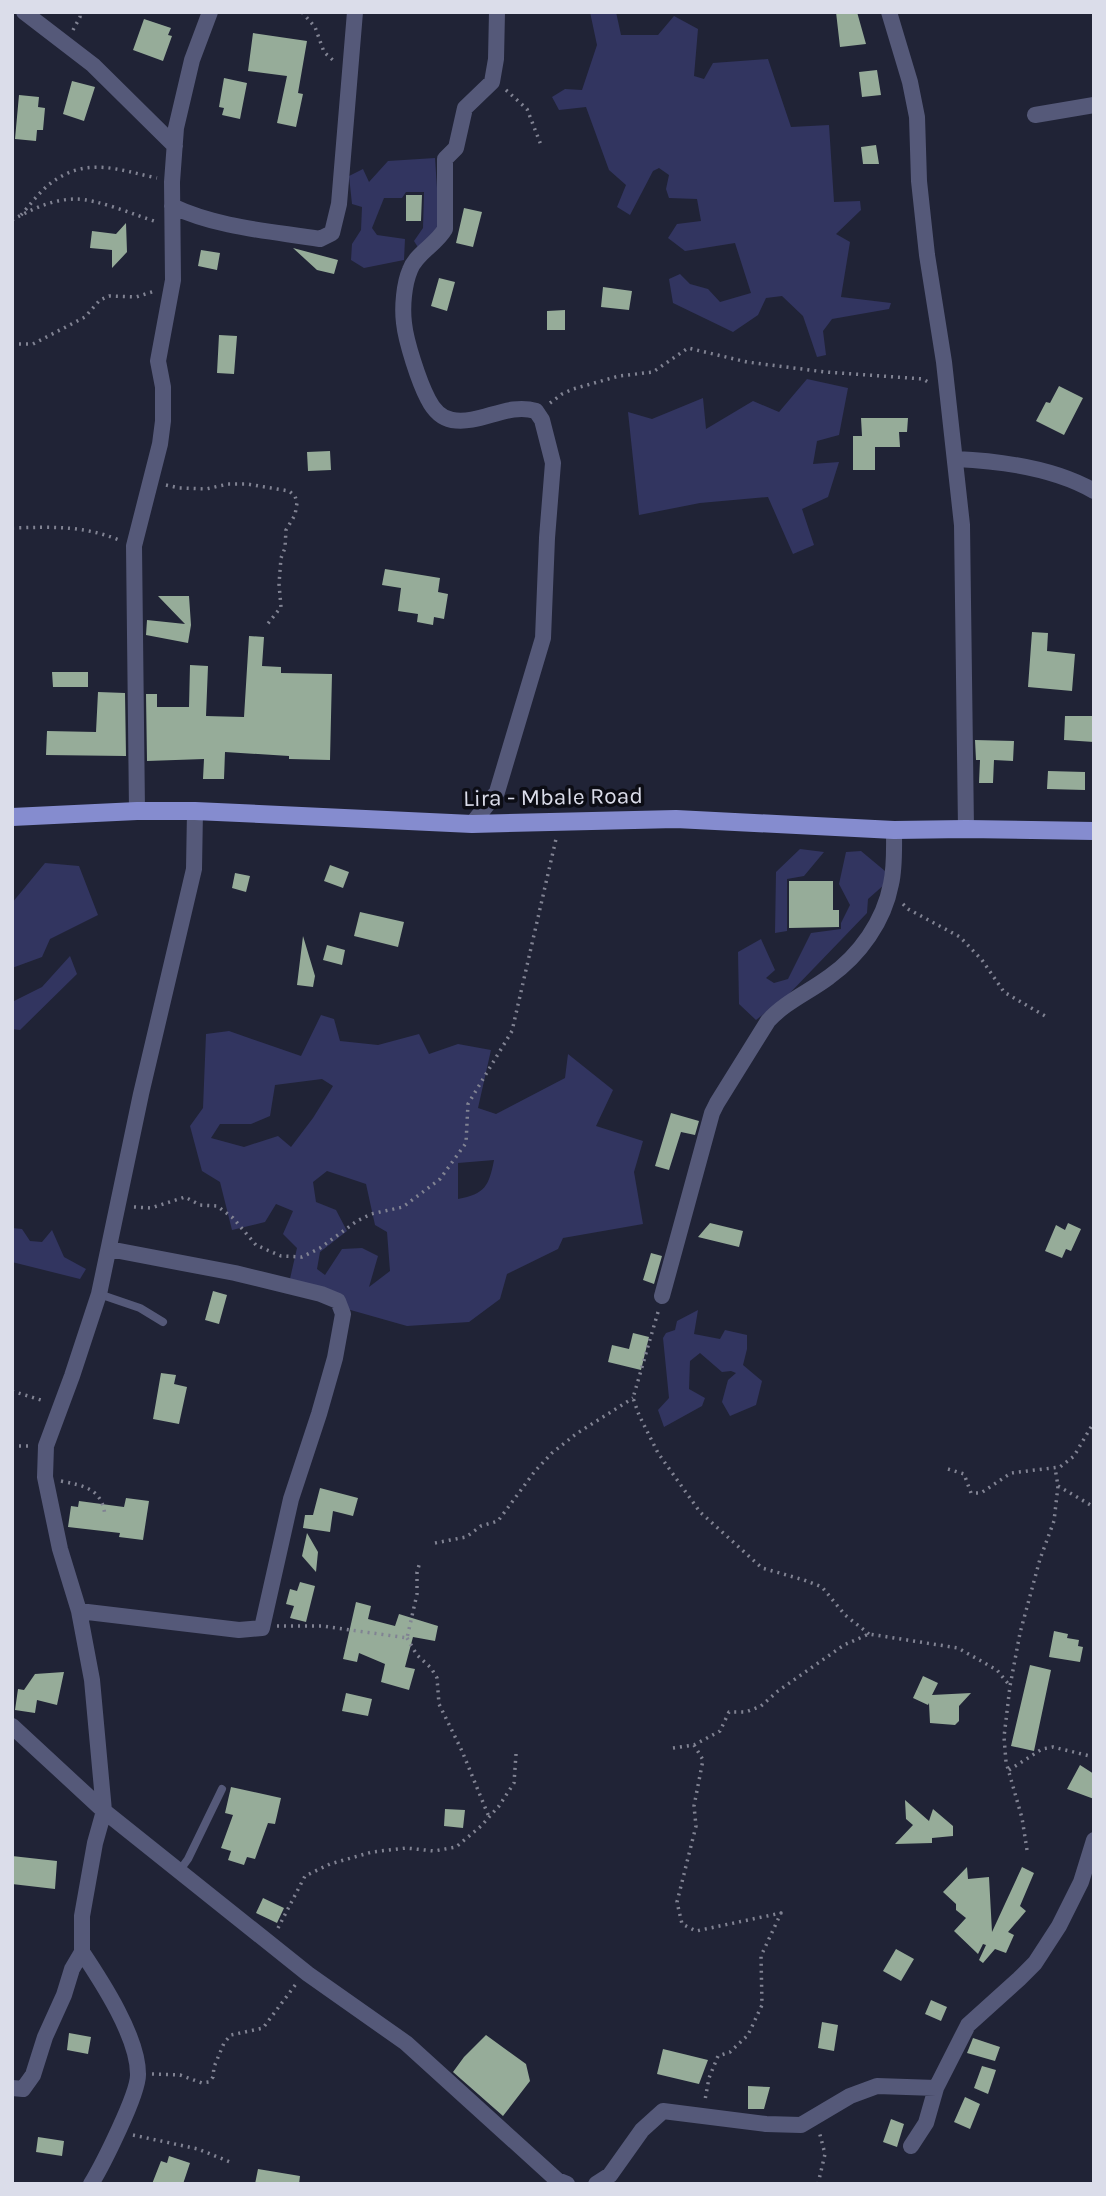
<svg xmlns="http://www.w3.org/2000/svg" width="1106" height="2196" viewBox="0 0 1106 2196" font-family="Karla,sans-serif">
<style>
.green{fill:#323560;fill-rule:evenodd}
.building{fill:#96ac99}
.lines{fill:none;stroke-linecap:round;stroke-linejoin:round}
.path{stroke:#818393;stroke-width:3.5;stroke-dasharray:2 5;stroke-linecap:butt}
.lane{stroke:#555979;stroke-width:8}
.street{stroke:#555979;stroke-width:16}
.primary{stroke:#858ccf;stroke-width:18}
.labels{text-anchor:middle;dominant-baseline:central;stroke-width:7;stroke-linejoin:round;paint-order:stroke}
.street-label{font-size:23px;fill:#dbddea;stroke:#0c0d15}
</style>
<rect width="100%" height="100%" fill="#202336"/>
<path class="green" d="M590 12H616L621 35H658L674 16 698 29 694 76 704 79 713 63 768 59 791 127 829 125 834 202 860 201 861 210 836 234 850 242 841 297 891 303 889 309 832 319 823 331 826 355 817 357 803 316 782 296 766 298 758 315 733 332 673 303 669 279 680 274 690 284 708 289 720 302 751 293 735 243 685 251 668 238 677 224 701 221 697 199 669 198 666 189 669 175 659 168 653 171 630 215 617 207 626 185 609 170 586 107 559 110 552 97 565 89 582 90 597 45Z
M435 158 440 232 419 249 414 241 423 228 424 192H406L402 198H384L372 228 377 235 405 239 404 260 364 268 351 260 352 244 361 230 362 207 352 204 349 176 363 169 369 182 388 161Z
M807 379 848 388 839 435 817 441 813 464 839 462 828 497 802 509 814 545 793 554 768 497 700 503 639 515 628 412 652 419 703 398 706 429 753 401 779 412Z
M800 849 824 852 804 876 787 879V931L775 933 776 872Z
M861 851 885 871V884L868 899 867 913 787 996 756 1020 739 1004 738 952 761 939 775 970 766 978 774 983 788 979 811 933 841 929V923L850 905 839 884 846 852Z
M45 863 79 866 98 915 50 939 42 957 12 968V903Z
M70 956 77 974 20 1030 12 1029V1002L42 987Z
M321 1015 334 1019 340 1041 378 1045 419 1034 429 1054 458 1044 491 1050 478 1108 496 1114 565 1078 568 1054 613 1090 596 1126 643 1141 634 1172 643 1224 563 1238 558 1249 507 1274 500 1299 469 1322 407 1326 287 1292 297 1248 283 1234 293 1211 276 1204 265 1222 232 1230 220 1182 202 1171 190 1126 203 1108 206 1034 229 1031 301 1056ZM322 1079 333 1086 313 1118 291 1147 278 1136 244 1147 211 1138 220 1124H251L270 1116 275 1085ZM494 1160C489 1186 485 1194 458 1199V1163ZM327 1171 366 1184 375 1225 387 1232 390 1271 369 1287 378 1256 362 1248 342 1249 325 1275 317 1269 320 1252 347 1231 336 1210 316 1202 313 1182Z
M12 1228 22 1229 30 1241 42 1242 52 1230 64 1257 86 1269 80 1279 12 1262Z
M698 1310 694 1334 720 1339 725 1330 747 1335V1349L743 1365 762 1381 756 1405 730 1416 722 1402 728 1380 736 1373 731 1371 722 1372 700 1353 690 1361 689 1389 705 1398 702 1406 664 1427 658 1410 669 1398 663 1338 666 1333 675 1330 677 1321Z"/>
<path class="building" d="M836 12H857L866 44 840 47Z
M144 19 171 28 168 35 172 36 163 61 133 50Z
M253 33 307 41 298 93 303 94 296 127 277 123 287 76 248 71Z
M877 70 881 95 862 97 859 72Z
M224 78 247 83 240 119 222 115 224 108 219 107Z
M72 81 95 87 84 121 63 114Z
M19 95 39 97 38 107 45 108 43 130H37L36 141 15 139Z
M876 145 879 164H863L861 147Z
M406 195H422L421 221H406Z
M464 208 482 212 473 247 456 243Z
M126 223 127 252 112 268V250L90 248 92 231 116 234Z
M293 248 338 260 334 274 317 270Z
M201 250 220 253 217 270 198 266Z
M439 278 455 282 447 311 431 306Z
M603 287 632 291 629 310 601 307Z
M565 310V330H547V311Z
M219 335 237 336 234 374 217 373Z
M1059 386 1083 398 1064 435 1036 421 1046 402 1050 403Z
M861 418H908L907 432H899L900 447H875V470H853V436H862Z
M330 451 331 470 308 471 307 452Z
M385 569 440 578 438 592 448 594 444 619 434 617 433 625 417 622 418 614 398 611 401 588 382 585Z
M158 596H189L191 625 188 643 146 635 147 620 185 624Z
M1032 632 1048 633 1047 651 1075 654 1072 691 1028 687Z
M249 636 264 637 262 666 281 667V673L332 674 330 760 289 759V756L225 752 224 779H203L204 759 147 761 146 694H157V707H189L190 665 208 666 206 716 244 717Z
M52 672H88V687H53Z
M98 692 125 693 126 756 46 755 47 731 96 732Z
M1065 716H1094V742L1064 740Z
M975 740 1014 741 1013 761 994 760 993 783H979L980 760H976Z
M1048 771 1085 772V790L1047 789Z
M330 865 349 872 343 888 324 881Z
M235 873 250 876 246 892 232 888Z
M789 881H833V910H839V927L789 928Z
M360 912 404 922 398 947 354 936Z
M303 936 315 976 313 987 297 985Z
M327 945 345 950 342 965 323 960Z
M671 1113 699 1121 695 1135 681 1132 669 1170 655 1166Z
M710 1223 743 1231 739 1247 698 1237Z
M1068 1223 1081 1229 1071 1251 1066 1249 1062 1258 1045 1251 1056 1225 1065 1230Z
M651 1253 662 1256 654 1284 643 1280Z
M213 1291 227 1295 219 1324 205 1320Z
M633 1333 649 1337 641 1370 608 1362 612 1345 629 1349Z
M161 1373 176 1375 174 1384 187 1387 179 1424 153 1419Z
M320 1488 358 1498 353 1516 333 1511 330 1532 303 1528 305 1515H313Z
M126 1498 149 1501 143 1540 119 1537 120 1533 68 1527 71 1506 78 1507 79 1501 124 1507Z
M307 1533 318 1552 316 1572 302 1556Z
M300 1582 315 1586 306 1622 290 1618 294 1606 286 1604 290 1589 297 1591Z
M356 1602 371 1606 368 1619 395 1626 399 1614 438 1626 435 1641 413 1637 405 1667 415 1669 409 1690 381 1682 385 1664 359 1653 357 1662 343 1659Z
M1054 1631 1068 1634 1067 1638 1079 1640 1078 1646 1083 1647 1080 1662 1049 1657Z
M1030 1665 1051 1670 1034 1751 1011 1746Z
M64 1672 57 1705 37 1700 35 1713 15 1710 18 1689 24 1690 35 1674Z
M923 1676 938 1683 932 1695 971 1693 959 1706V1721L955 1725 930 1723 929 1703 928 1705 913 1698Z
M346 1693 372 1699 368 1716 342 1711Z
M1080 1765 1094 1774V1799L1067 1789Z
M231 1787 281 1798 275 1824 268 1823 255 1859 247 1857 244 1865 228 1860 231 1851 221 1848 233 1815 225 1813Z
M905 1800 929 1821 933 1809 953 1826V1836L932 1838V1843L895 1844 913 1825 906 1819Z
M445 1809 465 1810 463 1828 444 1826Z
M12 1856 57 1861 55 1889 12 1884Z
M967 1867 968 1879 989 1877 992 1932 1022 1867 1034 1873 1020 1906 1026 1911 1008 1932 1014 1935 1006 1953 995 1949 983 1963 979 1960 986 1945 983 1944 978 1954 954 1931 966 1918 956 1910V1904L943 1892Z
M263 1898 284 1908 277 1923 256 1913Z
M896 1949 914 1959 901 1981 883 1971Z
M931 2000 947 2007 941 2021 925 2014Z
M822 2022 838 2025 834 2051 818 2048Z
M69 2033 91 2037 88 2054 67 2050Z
M486 2035 526 2064 530 2081 503 2116 453 2072 464 2057Z
M973 2038 1000 2047 995 2061 967 2053Z
M663 2049 708 2060 699 2084 657 2074Z
M982 2066 996 2070 988 2094 974 2088Z
M748 2086 770 2087 764 2109H748Z
M965 2097 980 2104 970 2129 954 2122Z
M891 2119 904 2124 897 2147 883 2142Z
M38 2137 64 2141 62 2156 36 2152Z
M169 2156 190 2163 183 2184H152L161 2161 167 2163Z
M258 2169 300 2176 299 2184H255Z"/>
<g class="lines">
<path class="path" d="M302 12 315 27 324 52 335 62
M73 30 80 17V12
M506 90 527 109 541 145
M21 215C30 205 40 191 51 183 87 156 118 170 157 178
M12 220C32 209 53 199 76 199 97 199 135 215 157 222
M12 344H33L85 317 100 300 109 296 136 297 155 291
M550 403 562 394 573 389 619 376 653 372 688 348 747 362 825 372 923 379 931 384
M166 485 179 488 206 489 228 484H247L289 491 295 496 297 503 295 515 286 530 285 548 281 558 279 584 281 607 266 626
M12 528C51 527 82 525 119 540
M903 904 908 909 960 937 982 960 1004 992 1045 1016
M134 1207 151 1208 185 1197 200 1205 217 1206 233 1218 256 1245 281 1256 302 1257 320 1248 357 1221 371 1214 403 1207 440 1179 466 1143 468 1104 512 1031 556 839
M658 1312 633 1398 639 1415 658 1453 700 1512 762 1568 804 1580 822 1587 845 1615 869 1634
M12 1391 44 1401
M12 1446H29
M948 1469 964 1474 971 1493H981L1011 1473 1060 1467 1074 1456 1094 1422
M61 1481C85 1486 103 1489 105 1517
M1058 1486 1094 1507
M435 1543 466 1537 481 1526 498 1521 535 1471 552 1453 576 1434 633 1398
M277 1626H323L407 1638 417 1594V1572L420 1562
M407 1638 417 1655 431 1668 437 1678 439 1704 462 1751 489 1817
M694 1745 703 1760 694 1806 696 1826 677 1902 682 1924 696 1931 781 1913 761 1956 762 2005 748 2035 730 2052 718 2056 709 2078 705 2100
M673 1748 694 1745 720 1731 729 1712H746L761 1706 778 1691 844 1645 869 1634 958 1648 997 1670 1010 1686
M1009 1770 1042 1749 1053 1747 1094 1757
M1027 1850 1022 1818 1006 1762 1004 1737 1010 1686 1020 1633 1040 1559 1054 1521 1058 1486 1055 1468
M278 1928 305 1876 330 1864 372 1852 406 1848 434 1851 456 1847 481 1826 499 1806 514 1783 516 1754
M152 2074 180 2075 202 2083 209 2082 213 2077 214 2067 224 2043 231 2035 263 2028 296 1984
M133 2135 198 2149 230 2162
M818 2184 825 2154 819 2131"/>
<path class="lane" d="M99 1294 140 1308 163 1322
M180 1870 188 1859 222 1789"/>
<path class="street" d="M24 12 93 65 175 146
M889 12 910 82 917 117 919 181 927 255 944 362 962 525 966 829
M1035 115 1094 105
M172 206C218 228 271 231 320 239L332 233 339 204 355 12
M956 459C1001 461 1054 468 1094 491
M137 811 134 546 160 444 163 421V387L158 361 173 280 172 182 176 128 192 60 210 12
M472 824 497 792 543 638 547 538 553 463 542 420 536 411C507 402 481 425 452 420 441 418 433 409 428 399 419 382 406 342 404 323 402 307 404 284 410 270 416 253 436 245 445 229V159L456 148 465 108 492 82 496 59 497 12
M662 1296 712 1113 717 1103 768 1021C785 1002 809 992 829 977 860 955 884 921 891 884 895 867 894 847 894 830
M79 1611 239 1630 262 1628 291 1499 319 1414 335 1358 343 1314 338 1301 321 1294 235 1273 109 1249
M12 1726 104 1811 308 1974 406 2043 557 2180 567 2184
M82 1952C102 1982 138 2037 138 2074 139 2093 102 2166 91 2184
M12 2088 23 2089 33 2075 45 2037 64 1995 72 1969 82 1952V1916L95 1843 104 1811 92 1680 79 1611 60 1549 45 1477 46 1446 72 1376 99 1294 141 1094 194 869 195 811
M911 2146 926 2123 936 2088 968 2025 1019 1979 1035 1963 1059 1926 1081 1882 1094 1840
M596 2184 610 2175 642 2130 663 2111 766 2124 801 2125 850 2096 877 2086 936 2088"/>
<path class="primary" d="M12 817 137 811H195L472 824 676 819 894 830 966 829 1094 831"/>
</g>
<g class="labels">
<g class="street-label">
<text transform="translate(553 797) rotate(-1)">Lira - Mbale Road</text>
</g>
</g>
<rect width="1106" height="2196" fill="none" stroke="#dbddea" stroke-width="28"/>
</svg>
